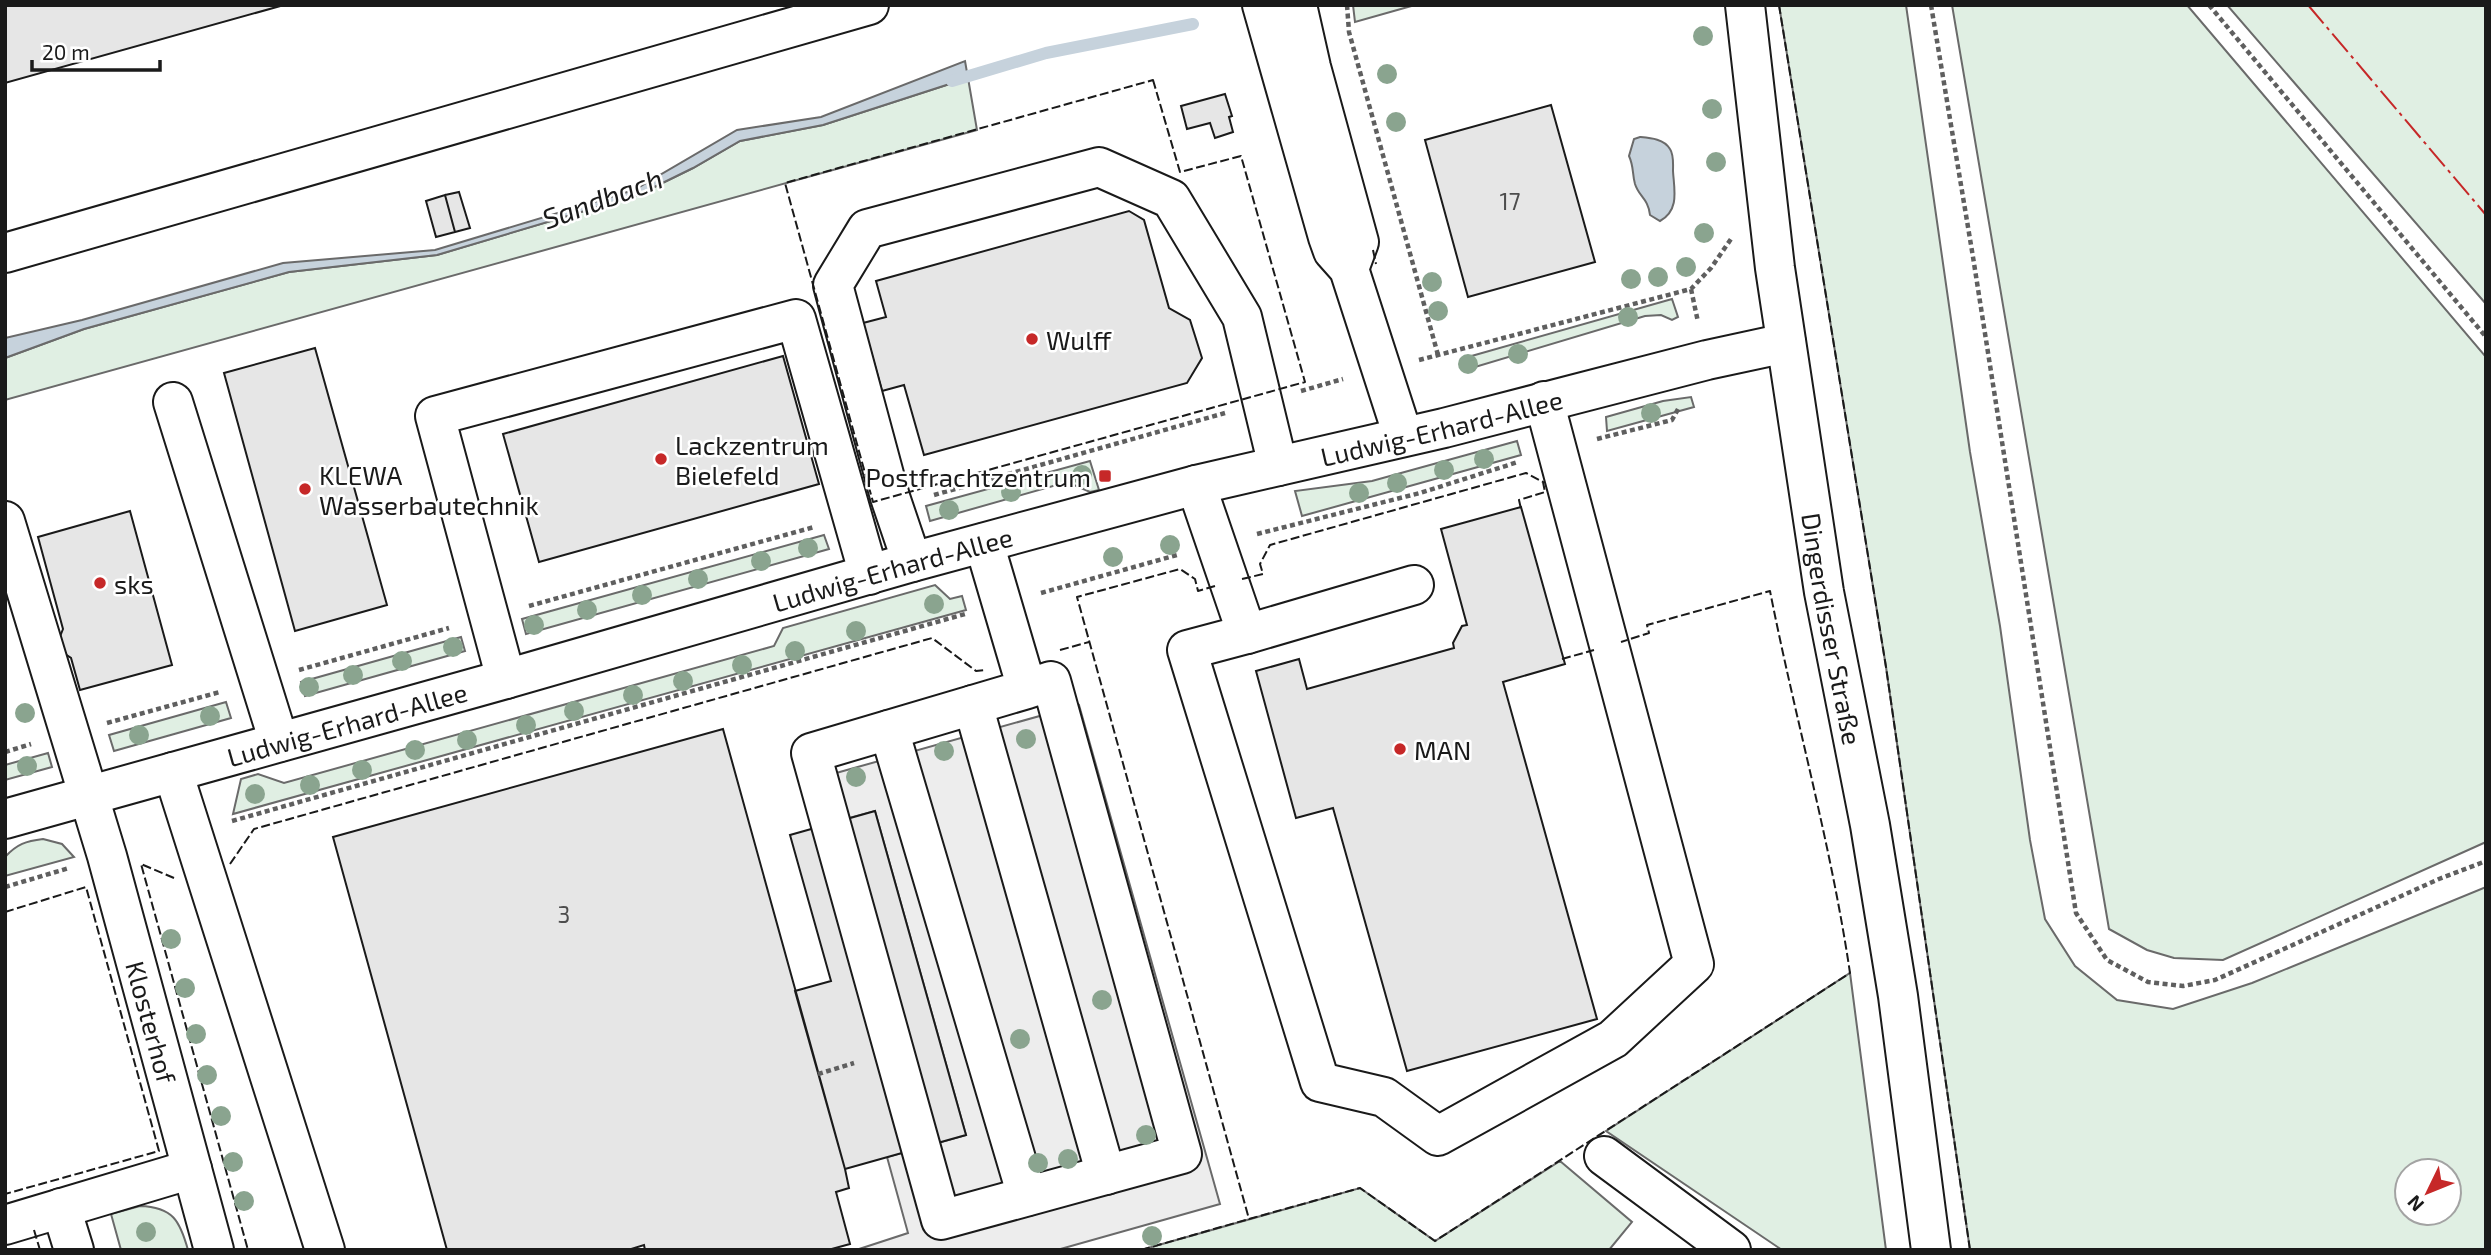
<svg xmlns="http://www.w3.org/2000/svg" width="2491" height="1255" viewBox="0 0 2491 1255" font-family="'Exo 2',sans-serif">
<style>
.green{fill:#e0efe3;stroke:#6a6a6a;stroke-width:2;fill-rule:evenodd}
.parking{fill:#ededed;stroke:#6a6a6a;stroke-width:2}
.water{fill:#c6d2dc;stroke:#6a6a6a;stroke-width:2}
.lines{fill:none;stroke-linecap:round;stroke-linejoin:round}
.stream{stroke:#c6d2dc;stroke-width:12}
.building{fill:#e6e6e6;stroke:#1a1a1a;stroke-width:2}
.minor-casing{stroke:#1a1a1a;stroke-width:42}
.path{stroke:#5f5f5f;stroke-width:4.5;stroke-dasharray:5 3.5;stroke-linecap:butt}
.minor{stroke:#fff;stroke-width:38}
.fence{stroke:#1a1a1a;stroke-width:2;stroke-dasharray:9 3.5;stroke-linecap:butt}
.power{stroke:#c62828;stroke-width:2;stroke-dasharray:24 5 3.5 5;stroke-linecap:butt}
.tree{fill:#8aa48f}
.poi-dot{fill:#c62828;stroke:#fff;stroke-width:2.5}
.labels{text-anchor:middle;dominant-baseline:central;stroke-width:5;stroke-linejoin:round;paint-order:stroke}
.number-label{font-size:23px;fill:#4d4d4d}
.poi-label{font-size:26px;fill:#1a1a1a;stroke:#fff;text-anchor:start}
.street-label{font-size:26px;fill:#1a1a1a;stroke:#fff}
.water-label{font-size:28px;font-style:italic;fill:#1a1a1a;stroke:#fff}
</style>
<rect width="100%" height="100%" fill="#fff"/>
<path class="green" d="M1353 5H1415L1355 22Z
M1779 5H1906L1970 452 2000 626 2030 840 2045 919 2075 966 2117 1000 2173 1009 2252 983 2486 887V1250H1970L1886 667ZM2407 1171H2449V1213H2407Z
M1952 5H2187L2486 357V842L2223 960 2174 958 2147 950 2109 929Z
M2227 5H2486V304Z
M968 78 977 130 5 400V358L84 329 289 272 437 255 638 195 693 168 740 141 823 125Z
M1672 299 1678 317 1672 320 1661 315 1645 316 1465 370 1461 359Z
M1691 397 1694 407 1607 431 1606 417 1663 401Z
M1517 441 1521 455 1302 516 1295 491 1372 481Z
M1090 461 1099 490 1090 492 1067 482 930 521 926 506Z
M824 535 829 549 526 634 522 619Z
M935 585 950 599 962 596 966 610 233 814 241 779 258 774 284 783 774 646 783 628Z
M461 637 465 651 305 696 301 682Z
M226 702 231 718 114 751 109 735Z
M48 753 52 767 5 780V765Z
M43 839 62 844 74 857 5 876V857C17 844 26 841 43 839Z
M1850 973 1886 1250H1782L1606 1131Z
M1560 1161 1632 1222 1609 1250H1141L1360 1188 1435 1241Z
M140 1206C173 1207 180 1221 188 1250H121L111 1214Z"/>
<path class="parking" d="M1079 705 1220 1204 1057 1250H856L908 1233 887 1157 966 1135 875 811 842 820 829 775Z"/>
<path class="water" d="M965 61 968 78 823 125 740 141 693 168 638 195 437 255 289 272 84 329 5 358V338L82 320 283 263 435 250 634 190 737 130 821 117Z
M1640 137C1651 138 1664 139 1670 149 1674 155 1673 164 1673 171 1674 189 1680 210 1660 221L1650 215C1648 198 1639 197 1635 184 1632 173 1634 167 1629 156L1634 139Z"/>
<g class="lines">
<path class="stream" d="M952 81 1046 53 1193 24"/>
</g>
<path class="building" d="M5 5H284L5 83Z
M1225 94 1232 116 1229 117 1233 132 1215 138 1210 123 1187 129 1181 106Z
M1551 105 1595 262 1468 297 1425 140Z
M459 192 470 228 455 232 445 195Z
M445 195 455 232 436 237 426 201Z
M1129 211 1144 220 1169 308 1190 320 1202 358 1187 383 924 455 904 385 882 391 863 323 886 317 876 281Z
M315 348 387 605 295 631 224 373Z
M783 356 819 484 539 562 503 434Z
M1521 507 1565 664 1503 682 1597 1019 1407 1071 1333 808 1296 818 1256 671 1299 659 1307 689 1454 648 1453 643 1462 626 1467 625 1441 529Z
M130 511 172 665 80 690 71 658 62 652 59 639 63 629 38 537Z
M723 729 845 1169 849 1188 836 1192 850 1244 828 1250H645L644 1245 628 1250H447L333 837Z
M875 811 966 1135 845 1169 795 991 831 981 790 835Z"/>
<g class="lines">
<defs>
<g id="minor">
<path d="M1262 5 1328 237 1333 251 1349 269 1403 436"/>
<path d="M1297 5 1311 67 1359 242 1349 269"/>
<path id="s1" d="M1745 5 1775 268 1824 592 1870 825 1898 996 1931 1250"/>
<path d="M5 253 869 5"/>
<path d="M173 402 279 742"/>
<path d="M1196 485 1247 634 1187 650 1320 1082 1384 1097 1438 1136 1613 1039 1694 964 1544 401"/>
<path id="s2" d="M5 521 107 856 214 1250"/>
<path d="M984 543 1027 689 811 753 941 1220 1182 1154 1051 681 1027 689"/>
<path d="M912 562 890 497 833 285 867 229 1099 167 1171 199 1242 317 1278 466"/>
<path d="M1247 634 1414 585"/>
<path d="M506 679 435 416 796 319 869 575"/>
<path d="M973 705 1106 1175"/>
<path d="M889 730 1027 1196"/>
<path d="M173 772 325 1250"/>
<path id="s3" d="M5 819 506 679 912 562 1196 485 1444 428 1707 360 1786 343"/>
<path d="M1604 1156 1731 1250"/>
<path d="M61 1208 74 1250"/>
<path d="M5 1225 192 1169"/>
</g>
</defs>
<use href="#minor" class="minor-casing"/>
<path class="path" d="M1347 5 1349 32 1438 355
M1931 5 1973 257 2076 913 2107 960 2148 982 2183 986 2215 980 2439 879 2486 861
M2209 5 2486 337
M1691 289 1698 322
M1419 360 1691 289 1711 268 1731 239
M1301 391 1343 379
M1597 439 1672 420 1678 409
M934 495 1225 413
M1257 534 1420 493 1518 462
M1041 593 1177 555
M529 606 814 527
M299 670 449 628
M107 723 220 692
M5 752 31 744
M232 821 965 614
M5 887 69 868
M818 1074 854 1063"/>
<use href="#minor" class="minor"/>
<path class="fence" d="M1779 5 1886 667 1970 1250
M1153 80 1180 172 1241 156 1305 382 873 502 785 183Z
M1373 250 1376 264
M1242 579 1263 574 1260 564 1270 545 1526 473 1543 482 1545 492 1519 500 1521 509
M1215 586 1198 591 1195 579 1180 569 1077 597 1249 1219 1360 1188 1435 1241 1850 973C1831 844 1795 718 1770 591L1647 625 1649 633 1621 642
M1060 650 1089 642
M1562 659 1594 650
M230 864 254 829 932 638 976 671 986 670
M174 878 141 864 248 1250
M5 912 86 887 159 1151 5 1194
M34 1230 40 1250
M1141 1250 1249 1219"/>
<path class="power" d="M2308 5 2486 215"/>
</g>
<g class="tree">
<circle cx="1703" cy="36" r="10"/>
<circle cx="1387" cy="74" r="10"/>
<circle cx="1712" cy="109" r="10"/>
<circle cx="1396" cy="122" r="10"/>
<circle cx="1716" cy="162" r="10"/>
<circle cx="1704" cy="233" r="10"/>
<circle cx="1686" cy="267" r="10"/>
<circle cx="1658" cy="277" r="10"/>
<circle cx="1631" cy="279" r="10"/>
<circle cx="1432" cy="282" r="10"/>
<circle cx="1438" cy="311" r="10"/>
<circle cx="1628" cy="317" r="10"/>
<circle cx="1518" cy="354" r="10"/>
<circle cx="1468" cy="364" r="10"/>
<circle cx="1651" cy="413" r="10"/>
<circle cx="1484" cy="459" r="10"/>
<circle cx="1444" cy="470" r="10"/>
<circle cx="1082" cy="475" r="10"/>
<circle cx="1397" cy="483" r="10"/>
<circle cx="1011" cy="492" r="10"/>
<circle cx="1359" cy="493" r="10"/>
<circle cx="949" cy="510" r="10"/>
<circle cx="1170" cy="545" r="10"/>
<circle cx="808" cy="548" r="10"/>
<circle cx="1113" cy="557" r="10"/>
<circle cx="761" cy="561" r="10"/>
<circle cx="698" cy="579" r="10"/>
<circle cx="642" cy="595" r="10"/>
<circle cx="934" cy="604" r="10"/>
<circle cx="587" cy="610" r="10"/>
<circle cx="534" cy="625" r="10"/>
<circle cx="856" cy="631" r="10"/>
<circle cx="453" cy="647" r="10"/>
<circle cx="795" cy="651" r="10"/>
<circle cx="402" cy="661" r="10"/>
<circle cx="742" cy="665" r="10"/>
<circle cx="353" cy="675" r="10"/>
<circle cx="683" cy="681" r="10"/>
<circle cx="309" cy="687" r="10"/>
<circle cx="633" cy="695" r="10"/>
<circle cx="574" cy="711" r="10"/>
<circle cx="25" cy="713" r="10"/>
<circle cx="210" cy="716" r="10"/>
<circle cx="526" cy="725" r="10"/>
<circle cx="139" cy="735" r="10"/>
<circle cx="1026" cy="739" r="10"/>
<circle cx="467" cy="740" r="10"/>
<circle cx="415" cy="750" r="10"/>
<circle cx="944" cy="751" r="10"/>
<circle cx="27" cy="766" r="10"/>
<circle cx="362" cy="770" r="10"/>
<circle cx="856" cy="777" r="10"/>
<circle cx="310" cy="785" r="10"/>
<circle cx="255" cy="794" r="10"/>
<circle cx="171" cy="939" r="10"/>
<circle cx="185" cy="988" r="10"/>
<circle cx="1102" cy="1000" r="10"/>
<circle cx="196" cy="1034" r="10"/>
<circle cx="1020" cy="1039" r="10"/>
<circle cx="207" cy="1075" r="10"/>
<circle cx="221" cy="1116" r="10"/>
<circle cx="1146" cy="1135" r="10"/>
<circle cx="1068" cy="1159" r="10"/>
<circle cx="233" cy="1162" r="10"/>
<circle cx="1038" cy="1163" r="10"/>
<circle cx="244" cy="1201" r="10"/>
<circle cx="146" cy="1232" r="10"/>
<circle cx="1152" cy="1236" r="10"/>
</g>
<g class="poi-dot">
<circle cx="1032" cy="339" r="7"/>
<circle cx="661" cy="459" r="7"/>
<rect x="1098" y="469" width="14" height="14" rx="3.5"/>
<circle cx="305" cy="489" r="7"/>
<circle cx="100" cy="583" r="7"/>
<circle cx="1400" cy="749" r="7"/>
</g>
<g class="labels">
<g class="number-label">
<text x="1510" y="201">17</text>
<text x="564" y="914">3</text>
</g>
<g class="poi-label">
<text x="1046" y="339">Wulff</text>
<text x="675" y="444">Lackzentrum<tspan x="675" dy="30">Bielefeld</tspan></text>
<text x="319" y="474">KLEWA<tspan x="319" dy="30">Wasserbautechnik</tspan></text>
<text x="1091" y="476" text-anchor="end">Postfrachtzentrum</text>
<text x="114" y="583">sks</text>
<text x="1414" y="749">MAN</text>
</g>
<g class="street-label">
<text stroke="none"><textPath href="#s3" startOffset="1489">Ludwig-Erhard-Allee</textPath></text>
<text stroke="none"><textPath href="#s3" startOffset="922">Ludwig-Erhard-Allee</textPath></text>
<text stroke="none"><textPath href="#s1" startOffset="630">Dingerdisser Straße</textPath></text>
<text stroke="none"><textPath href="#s3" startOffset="355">Ludwig-Erhard-Allee</textPath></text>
<text stroke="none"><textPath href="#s2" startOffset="522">Klosterhof</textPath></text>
</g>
<g class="water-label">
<text transform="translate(602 198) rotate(-20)">Sandbach</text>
</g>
</g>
<rect width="2491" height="1255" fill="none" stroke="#1a1a1a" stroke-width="14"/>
<g transform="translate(2428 1192) rotate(227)"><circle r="33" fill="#ffffff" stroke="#a3a3a3" stroke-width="2"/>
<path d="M0-5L12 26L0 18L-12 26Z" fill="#c62828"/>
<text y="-10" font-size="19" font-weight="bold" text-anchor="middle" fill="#1a1a1a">N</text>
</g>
<path d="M32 60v10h128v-10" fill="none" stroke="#1a1a1a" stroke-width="3.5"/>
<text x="42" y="60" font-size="21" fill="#1a1a1a" stroke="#ffffff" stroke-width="5" paint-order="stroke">20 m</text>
</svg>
